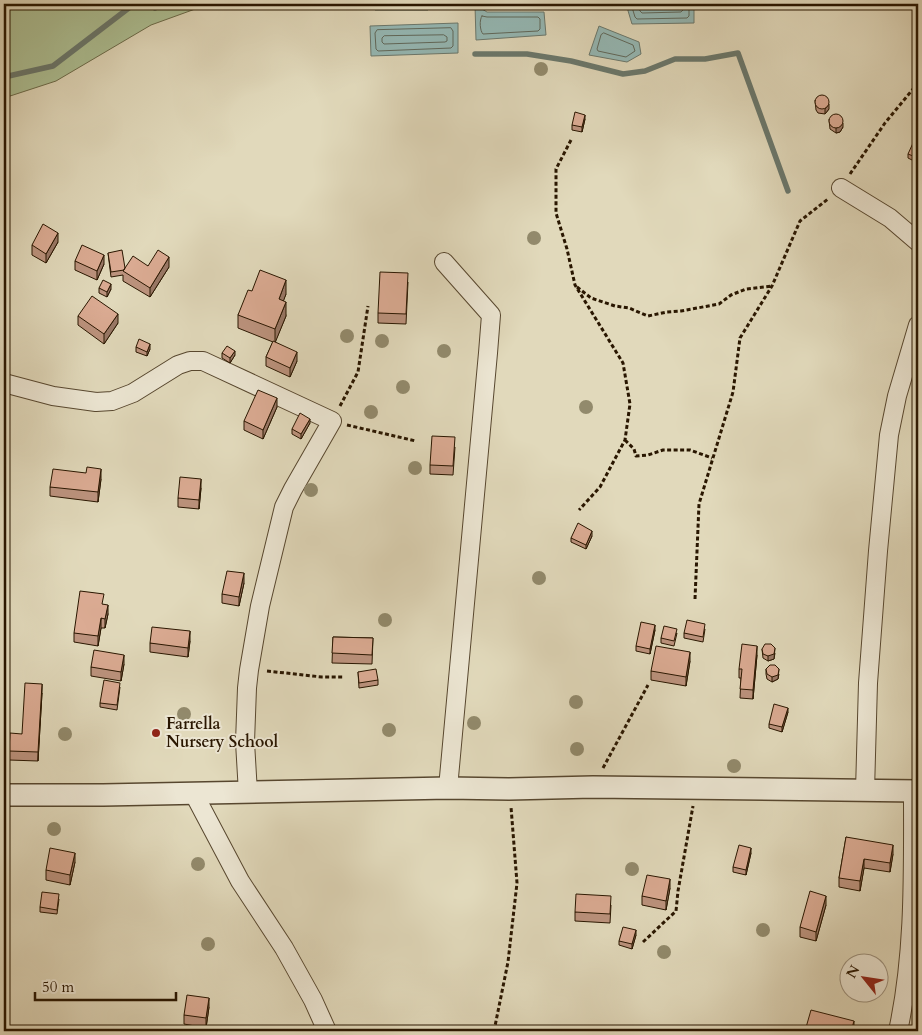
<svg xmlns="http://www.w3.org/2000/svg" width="922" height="1035" viewBox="0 0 922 1035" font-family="Cardo,serif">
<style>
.green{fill:#adc094;stroke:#6b6b4a}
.water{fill:#95b9b6;stroke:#6a786d}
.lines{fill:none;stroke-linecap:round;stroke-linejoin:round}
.shore{stroke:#5f685b;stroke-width:1}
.stream{stroke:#6a786d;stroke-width:5.5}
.minor-casing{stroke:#57472f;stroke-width:20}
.tertiary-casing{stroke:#57472f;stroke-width:24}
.path{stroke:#291600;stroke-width:3;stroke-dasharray:4 2.5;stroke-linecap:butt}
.minor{stroke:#ece6d3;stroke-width:18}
.tertiary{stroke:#ece6d3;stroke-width:21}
.tree{fill:#928a6c}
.wall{fill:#bc937e;stroke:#291600}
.shaded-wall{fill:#997867;stroke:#291600}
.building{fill:#dbab93;stroke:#291600}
.poi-dot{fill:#8f2418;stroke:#ece6d3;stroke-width:2}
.labels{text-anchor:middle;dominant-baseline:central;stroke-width:4;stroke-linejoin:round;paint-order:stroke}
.poi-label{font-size:16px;font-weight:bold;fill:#291600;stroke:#ece6d3;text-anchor:start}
</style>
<rect width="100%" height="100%" fill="#e1d9bb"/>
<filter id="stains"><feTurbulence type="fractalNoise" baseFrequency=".004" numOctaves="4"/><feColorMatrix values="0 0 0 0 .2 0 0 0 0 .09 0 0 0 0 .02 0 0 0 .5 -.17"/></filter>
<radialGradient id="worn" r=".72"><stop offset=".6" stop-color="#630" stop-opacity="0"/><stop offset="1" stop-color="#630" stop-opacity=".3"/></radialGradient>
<path class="green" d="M4 4H209L151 25 56 81 4 98Z"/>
<path class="water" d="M376 4H429L428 10H375Z
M626 4H694V23L632 24Z
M475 5 487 12H544L546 35 476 40Z
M458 23V53L371 56 370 26Z
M599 26 639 42 641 54 627 62 589 55Z"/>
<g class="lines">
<path class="shore" d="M631 4 635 17 637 19 687 18 689 16V4
M637 4 640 11 642 13 681 12 683 10V4
M482 16 487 17H538L540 19V29L538 31 483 34C480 31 479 20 482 16Z
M451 28 453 31V46L451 48 378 51 376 49 375 33 377 30Z
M604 33 633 45 635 51 626 57 598 51 597 49 601 35Z
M444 35 447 37V41L445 42 384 44 382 42V38L384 36Z"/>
<path class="stream" d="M151 4 155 8 165 4
M475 54H527L571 61 623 74 645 71 675 59H705L738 53 788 191
M4 77 53 66 134 4"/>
<defs>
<path id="minor" d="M841 188 890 218 918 242
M444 262 491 315 488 353 448 788
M4 383 53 396 96 402 112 401 133 393 178 365 190 361H203L332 421 293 489 284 507 260 606 249 670 247 688 245 742 248 793
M865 791 868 683 878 551 889 435 897 396 918 325
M194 794 240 881 284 948 313 1000 327 1031
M898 1031C915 953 913 871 913 791"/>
<path id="tertiary" d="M4 795H103L448 788 509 789 593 787 918 791"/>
</defs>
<use href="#minor" class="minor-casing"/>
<use href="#tertiary" class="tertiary-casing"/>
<path class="path" d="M571 140 556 169V213L567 249 575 285 623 363 630 404 625 440 600 487 579 510
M850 174 885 123 918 83
M577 287 591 298 615 306 629 308 648 316 667 312 681 311 719 304 731 295 746 289 772 286
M340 406 358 372 368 306
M347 425 416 441
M625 440 634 449 636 456 648 455 663 450H690L712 458
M695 599 699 504 733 392 740 338 772 286 800 221 828 199
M267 671 322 677H344
M603 768 648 685
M643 942 676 911 678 891 693 806
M494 1031 508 962 517 883 511 807"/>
<use href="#minor" class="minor"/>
<use href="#tertiary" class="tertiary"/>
</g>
<g class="tree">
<circle cx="541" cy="69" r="7"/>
<circle cx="534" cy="238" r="7"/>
<circle cx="347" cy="336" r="7"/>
<circle cx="382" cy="341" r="7"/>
<circle cx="444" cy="351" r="7"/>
<circle cx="403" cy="387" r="7"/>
<circle cx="586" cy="407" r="7"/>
<circle cx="371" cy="412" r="7"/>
<circle cx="415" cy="468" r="7"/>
<circle cx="311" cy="490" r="7"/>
<circle cx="539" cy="578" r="7"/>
<circle cx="385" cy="620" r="7"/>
<circle cx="576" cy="702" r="7"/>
<circle cx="184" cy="714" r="7"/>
<circle cx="474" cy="723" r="7"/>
<circle cx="389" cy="730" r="7"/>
<circle cx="65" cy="734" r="7"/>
<circle cx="577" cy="749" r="7"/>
<circle cx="734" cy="766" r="7"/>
<circle cx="54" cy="829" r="7"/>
<circle cx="198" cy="864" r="7"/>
<circle cx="632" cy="869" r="7"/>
<circle cx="763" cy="930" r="7"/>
<circle cx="208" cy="944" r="7"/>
<circle cx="664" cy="952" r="7"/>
</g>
<path class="wall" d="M815 100 829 109 825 114 818 113 816 110Z
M585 119 582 132 572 130V125Z
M829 119 843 127 840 132 836 133 830 129Z
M918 146V163L908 158V154Z
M58 242 46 263 32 255V245Z
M108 253 125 268 148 266 169 267 150 297 123 281V275L111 277Z
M75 261 104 264 97 280 75 270Z
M408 282 406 324 378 323V313Z
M99 288 111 289 107 297 99 293Z
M252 291 286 294 283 301 286 316 275 342 297 361 290 377 266 366V357L273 342 238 328V315Z
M78 316 118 323 104 344 78 325Z
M136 347 150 349 147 356 136 352Z
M222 353 235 355 230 363 222 358Z
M277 407 263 439 244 430V421Z
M310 423 301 439 292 434V429Z
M455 447 453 475 430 474V465Z
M101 479 98 502 50 496V487Z
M201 488 199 509 178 507V498Z
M592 536 586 549 571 542V538Z
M244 583 239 606 222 603V594Z
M103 604 108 614 105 628H101L98 646 74 642V633Z
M705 629 703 642 684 638V633Z
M655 630 650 654 636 651V646Z
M677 633 674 646 661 643V638Z
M333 637 373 638 372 664 332 663Z
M190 641 188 657 150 652V643Z
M762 649 775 653 774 659 768 661 763 658Z
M757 655 753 699 740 698 741 678H739V669Z
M690 661 686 686 651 680V671Z
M124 664 121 681 91 676V667Z
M766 669 779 674 778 679 772 682 767 679 766 674Z
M358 672 378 680V685L359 688Z
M120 687 117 710 100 707V703Z
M42 693 38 761 9 760V751L22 734Z
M788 712 782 732 769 728V724Z
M846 837 893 854 890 872 864 868 860 891 839 887V878Z
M751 853 746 875 733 872V867Z
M75 862 70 885 46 880V870Z
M670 888 666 910 642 905V896Z
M59 899 57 914 40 912V907Z
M611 905 610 923 575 921V912Z
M826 905 816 941 800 937V927Z
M636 935 632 949 619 945V941Z
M209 1007 206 1028 184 1024V1015Z"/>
<path class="shaded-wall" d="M829 104V109L825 114V109Z
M585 115V119L582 132V127Z
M843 123V127L840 132 836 133V128Z
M58 233V242L46 263V254Z
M104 255V264L97 280V271Z
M169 257V267L150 297V288Z
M286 280V294L279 313V299Z
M111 284V289L107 297V292Z
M9 300V305L4 332V328Z
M286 302V316L275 343V329Z
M118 314V323L104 344V334Z
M150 344V349L147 356V352Z
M235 351V355L230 363V358Z
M297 352V361L290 377V368Z
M277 398V407L263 439V430Z
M310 419V423L301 439V434Z
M101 469V479L98 502V492Z
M201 479V488L199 509V500Z
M592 531V536L586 549V545Z
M244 573V583L239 606V597Z
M108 605V614L105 628V619Z
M101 618V628L98 646V636Z
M655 625V630L650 654V649Z
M190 631V641L188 657V648Z
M757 646V655L753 699V690Z
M775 648 774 659 768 661V656Z
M690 652V661L686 686V677Z
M124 655V664L121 681V672Z
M779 669 778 679 772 682V677Z
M42 684V693L38 761V752Z
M788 708V712L782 732V727Z
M893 845V854L890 872V863Z
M751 848V853L746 875V870Z
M75 853V862L70 885V875Z
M864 859V868L860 891V881Z
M670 879V888L666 910V901Z
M826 896V905L816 941V932Z
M636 930V935L632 949V944Z
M209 998V1007L206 1028V1018Z
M854 1021V1031H851Z"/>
<path class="building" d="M815 102a7 7 0 1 1 14 0a7 7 0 1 1-14 0Z
M575 112 585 115 582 127 572 125Z
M829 121a7 7 0 1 1 14 0a7 7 0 1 1-14 0Z
M913 143 918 146V158L908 154Z
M43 224 58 233 46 254 32 245Z
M82 245 104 255 97 271 75 261Z
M122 250 125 268 124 270 111 272 108 253Z
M158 250 169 257 150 288 123 271 133 256 148 266Z
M260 270 286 280 279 299 286 302 275 329 238 315 248 290 252 291Z
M380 272 408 273 406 314 378 313Z
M103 280 111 284 107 292 99 288Z
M92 296 118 314 104 334 78 316Z
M4 299 9 300 4 328Z
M139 339 150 344 147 352 136 347Z
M273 341 297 352 290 368 266 357Z
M227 346 235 351 230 358 222 353Z
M258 390 277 398 263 430 244 421Z
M300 413 310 419 301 434 292 429Z
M432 436 455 437 453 466 430 465Z
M87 467 101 469 98 492 50 487 53 469 86 473Z
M180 477 201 479 199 500 178 498Z
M578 523 592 531 586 545 571 538Z
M227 571 244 573 239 597 222 594Z
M80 591 104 594 102 604 108 605 105 619 101 618 98 636 74 633Z
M687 620 705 624 703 637 684 633Z
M641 622 655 625 650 649 636 646Z
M664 626 677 629 674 641 661 638Z
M152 627 190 631 188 648 150 643Z
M333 637 373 638 372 655 332 653Z
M742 644 757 646 753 690 740 689 742 669H739Z
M765 644H771L775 648 774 654 768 656 763 654 762 649Z
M656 646 690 652 686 677 651 671Z
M94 650 124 655 121 672 91 667Z
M770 665H775L779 669 778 675 772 677 767 674 766 669Z
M376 669 378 680 359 683 358 672Z
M104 680 120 683 117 705 100 703Z
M25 683 42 684 38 752 9 751 10 733 22 734Z
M774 704 788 708 782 727 769 724Z
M846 837 893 845 890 863 864 859 860 881 839 878Z
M739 845 751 848 746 870 733 867Z
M50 848 75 853 70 875 46 870Z
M647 875 670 879 666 901 642 896Z
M810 891 826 896 816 932 800 927Z
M42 892 59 894 57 910 40 907Z
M576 894 611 896 610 914 575 912Z
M623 927 636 930 632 944 619 941Z
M187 995 209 998 206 1018 184 1015Z
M811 1010 854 1021 851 1031H832L822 1029V1031H805Z
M856 1028 871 1031H856Z"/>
<circle class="poi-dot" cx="156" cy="733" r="5"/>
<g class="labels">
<g class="poi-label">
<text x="166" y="724">Farrella<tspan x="166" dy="18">Nursery School</tspan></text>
</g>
</g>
<rect width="922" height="1035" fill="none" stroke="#e1d9bb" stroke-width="20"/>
<rect x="5" y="5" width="912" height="1025" fill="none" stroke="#291600" stroke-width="2.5"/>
<rect x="10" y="10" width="902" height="1015" fill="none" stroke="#291600"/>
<g transform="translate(864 978) rotate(300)"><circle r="24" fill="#ece6d3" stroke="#9e937f"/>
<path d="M0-4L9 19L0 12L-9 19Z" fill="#8f2418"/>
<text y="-8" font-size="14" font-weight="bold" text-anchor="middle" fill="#291600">N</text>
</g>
<path d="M35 992v8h141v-8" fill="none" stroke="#291600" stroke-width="2.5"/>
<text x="42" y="992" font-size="15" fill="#291600" stroke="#ece6d3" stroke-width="4" paint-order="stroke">50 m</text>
<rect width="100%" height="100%" filter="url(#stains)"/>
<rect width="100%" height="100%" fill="url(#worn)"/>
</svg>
